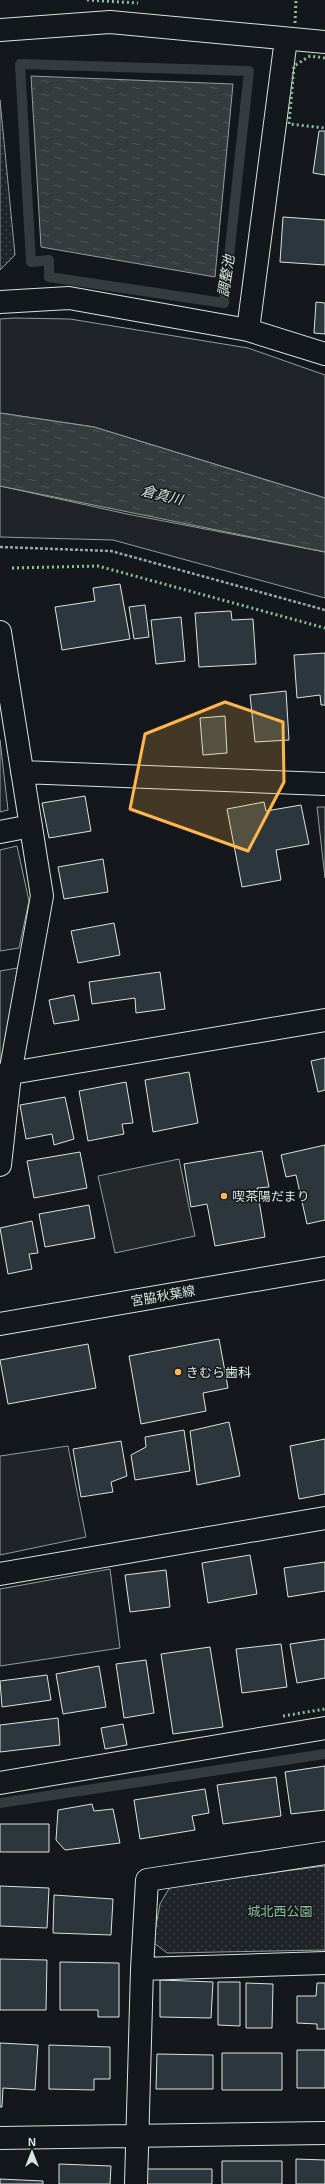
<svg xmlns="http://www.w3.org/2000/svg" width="325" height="2184" viewBox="0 0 325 2184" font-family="Helvetica,'Noto Sans JP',sans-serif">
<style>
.grass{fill:#202428;stroke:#939e99}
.park{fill:url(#park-dots);stroke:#939e99}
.parking{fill:#24282b;stroke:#939e99}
.water{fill:url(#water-ripples);stroke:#939e99}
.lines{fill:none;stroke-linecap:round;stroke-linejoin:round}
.stream{stroke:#363b3e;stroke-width:10}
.building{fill:#2c363c;stroke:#d8e6dc}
.minor-casing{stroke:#d8e6dc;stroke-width:24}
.tertiary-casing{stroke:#d8e6dc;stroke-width:24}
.path{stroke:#9da8a2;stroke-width:2.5;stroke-dasharray:3 2;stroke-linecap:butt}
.minor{stroke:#14181c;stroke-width:22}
.tertiary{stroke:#14181c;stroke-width:22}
.hedge{stroke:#8ac095;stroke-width:3;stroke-dasharray:2 3;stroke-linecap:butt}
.marked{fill:#ffb74d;fill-opacity:0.2;stroke:#ffb74d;stroke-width:3;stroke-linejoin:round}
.poi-dot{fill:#ffb74d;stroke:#14181c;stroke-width:1.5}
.labels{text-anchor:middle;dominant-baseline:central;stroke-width:3;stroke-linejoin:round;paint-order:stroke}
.poi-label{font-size:13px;fill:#d8e6dc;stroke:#14181c;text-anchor:start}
.street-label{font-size:13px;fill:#d8e6dc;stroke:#14181c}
.park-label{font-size:13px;fill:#8ac095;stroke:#14181c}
.water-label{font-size:14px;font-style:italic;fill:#d8e6dc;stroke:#14181c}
</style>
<defs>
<pattern id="park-dots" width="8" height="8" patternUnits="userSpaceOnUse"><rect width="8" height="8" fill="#202428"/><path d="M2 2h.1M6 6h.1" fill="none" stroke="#404447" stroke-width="1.8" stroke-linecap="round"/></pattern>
<pattern id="water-ripples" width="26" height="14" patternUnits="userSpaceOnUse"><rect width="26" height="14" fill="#363b3e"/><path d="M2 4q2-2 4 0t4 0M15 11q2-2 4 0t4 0" fill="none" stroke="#525759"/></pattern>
</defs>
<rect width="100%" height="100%" fill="#14181c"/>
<path class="grass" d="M14 318 70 319 248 348 325 375V498L94 427 0 413V319Z
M0 486 127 514 325 552V598L113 540 0 537Z
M0 740 8 810 0 812Z
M317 807H325V878Z
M17 846 29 901 19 948 0 951V850Z
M29 966 0 1075V971Z
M68 1446 86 1537 0 1555V1456Z
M110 1569 120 1648 0 1666V1589Z"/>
<path class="park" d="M0 100 15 255 0 270Z
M325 1866V1950L167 1953 153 1942 160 1904 171 1885Z"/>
<path class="parking" d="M179 1159 195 1236 115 1253 98 1176Z"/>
<path class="water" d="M31 76 233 84 215 277 41 247Z
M0 413 94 427 325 498V552L0 486Z"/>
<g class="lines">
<path class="stream" d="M20 64 249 71 224 303 49 277V260L31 262Z
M0 1803 325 1754"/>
</g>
<path class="building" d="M319 131H325V175L313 173Z
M283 217 325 220V265L280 262Z
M316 302 325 303V334L314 333Z
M120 584 130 639 62 650 55 607 95 601 93 588Z
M145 605 149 637 134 639 129 607Z
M231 611 232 620 253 619 256 664 199 667 195 613Z
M181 617 185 661 156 664 151 620Z
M325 653V705H321L320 695 297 698 294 655Z
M286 691 289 740 255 742 250 695Z
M225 716 227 753 203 755 200 718Z
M85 796 91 831 49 838 42 803Z
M264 802 266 811 301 805 309 844 276 850 281 880 242 887 227 809Z
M103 859 108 892 64 899 58 867Z
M114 923 120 955 78 963 71 931Z
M160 972 165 1009 136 1013 135 998 92 1004 89 982Z
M74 995 79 1020 54 1024 49 1000Z
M325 1058V1090L318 1092 311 1061Z
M189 1072 198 1123 153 1132 145 1080Z
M126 1082 133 1123 122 1124 124 1134 88 1141 79 1091Z
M65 1097 74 1139 54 1145 52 1134 26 1139 20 1105Z
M325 1145V1220L307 1224 296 1175 286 1177 281 1155Z
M262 1151 269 1187 257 1188 265 1237 215 1246 207 1204 191 1207 184 1164Z
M80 1152 87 1188 34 1198 27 1161Z
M89 1205 95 1238 45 1247 39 1214Z
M32 1221 38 1253 29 1254 32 1269 8 1274 0 1228Z
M219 1339 228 1388 203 1393 206 1411 141 1424 129 1356Z
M88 1344 96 1388 8 1404 0 1360Z
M229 1422 240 1476 197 1485 190 1431Z
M184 1430 190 1471 135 1480 131 1455 146 1447 145 1437Z
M325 1439V1494L299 1499 290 1446Z
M121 1441 127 1476 111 1482 113 1492 81 1497 73 1449Z
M250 1555 257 1594 208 1603 202 1563Z
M325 1562V1591L288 1597 284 1568Z
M166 1570 170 1607 130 1612 125 1575Z
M325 1639V1678L297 1683 290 1644Z
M281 1644 287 1687 242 1693 236 1649Z
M210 1647 223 1727 173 1734 161 1654Z
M146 1660 154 1713 124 1718 116 1664Z
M99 1666 106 1707 63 1714 56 1674Z
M47 1675 51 1700 2 1707 0 1681Z
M58 1718 60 1745 0 1752V1725Z
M123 1724 127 1745 105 1749 101 1728Z
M325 1766V1810L291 1814 285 1772Z
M276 1777 281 1816 223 1824 217 1785Z
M205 1789 209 1813 192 1816 195 1830 140 1839 134 1800Z
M92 1804 94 1811 113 1809 120 1843 65 1850 56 1840 58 1810Z
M0 1824H49V1852H0Z
M0 1886 49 1888 47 1928 0 1926Z
M54 1895 113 1899 111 1935 53 1933Z
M0 1959 47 1960 46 2010H0Z
M60 1962 119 1963V2017H98V2010H60Z
M160 1980 213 1982 211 2018 160 2017Z
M218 1982H240V2026L218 2025Z
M246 1983 273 1984 272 2028H246Z
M317 1983H325V2029H317V2024L297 2023V1996H316Z
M0 2043 38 2045 35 2090 3 2088 2 2107H0Z
M49 2045 110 2047V2079H94V2090L49 2089Z
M297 2050H325V2088H297Z
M222 2053H282V2090H222Z
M157 2054 213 2055V2089H156Z
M296 2159 325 2160V2184H296Z
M222 2161H282V2184H222Z
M59 2164 111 2166 110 2184H59Z
M145 2169H212V2184H145Z
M0 2179 43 2181V2184H0Z"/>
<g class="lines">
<defs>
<path id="minor" d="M0 30 110 22 325 42
M0 302 69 298 248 330 325 354
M248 330 286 39
M0 632 42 896 10 1074 0 1165
M22 772 325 784
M0 832 31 826
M0 1075 325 1020
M0 1574 325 1518
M0 1783 325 1728
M142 1969 325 1963
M0 2138 325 2133
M136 2184 142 1969 147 1880 325 1853"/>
<path id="tertiary" d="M0 1324 325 1268"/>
</defs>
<use href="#minor" class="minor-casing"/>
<use href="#tertiary" class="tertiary-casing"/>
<path class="path" d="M0 547 111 551 325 610"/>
<use href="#minor" class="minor"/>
<use href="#tertiary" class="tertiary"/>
<path class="hedge" d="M87 0 138 3
M295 23 296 0
M325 58 310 56 294 66 289 124 325 128
M12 568 98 566 325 628
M283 1716 325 1709"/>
</g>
<path class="marked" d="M225 702 283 722 284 782 248 851 130 809 145 734Z"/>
<g class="poi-dot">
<circle cx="224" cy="1196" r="4"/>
<circle cx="178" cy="1372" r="4"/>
</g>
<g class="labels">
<g class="poi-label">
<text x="232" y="1196">喫茶陽だまり</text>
<text x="186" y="1372">きむら歯科</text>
</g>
<g class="street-label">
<text transform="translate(163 1296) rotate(-10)">宮脇秋葉線</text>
</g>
<g class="park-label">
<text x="280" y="1911">城北西公園</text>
</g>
<g class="water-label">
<text transform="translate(226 276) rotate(-81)">調整池</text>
<text transform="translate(162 495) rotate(14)">倉真川</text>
</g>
</g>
<g transform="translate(32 2152)" stroke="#14181c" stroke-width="3" paint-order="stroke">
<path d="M0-3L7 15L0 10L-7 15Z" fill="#d8e6dc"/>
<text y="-6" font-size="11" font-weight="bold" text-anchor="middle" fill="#d8e6dc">N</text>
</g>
</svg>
